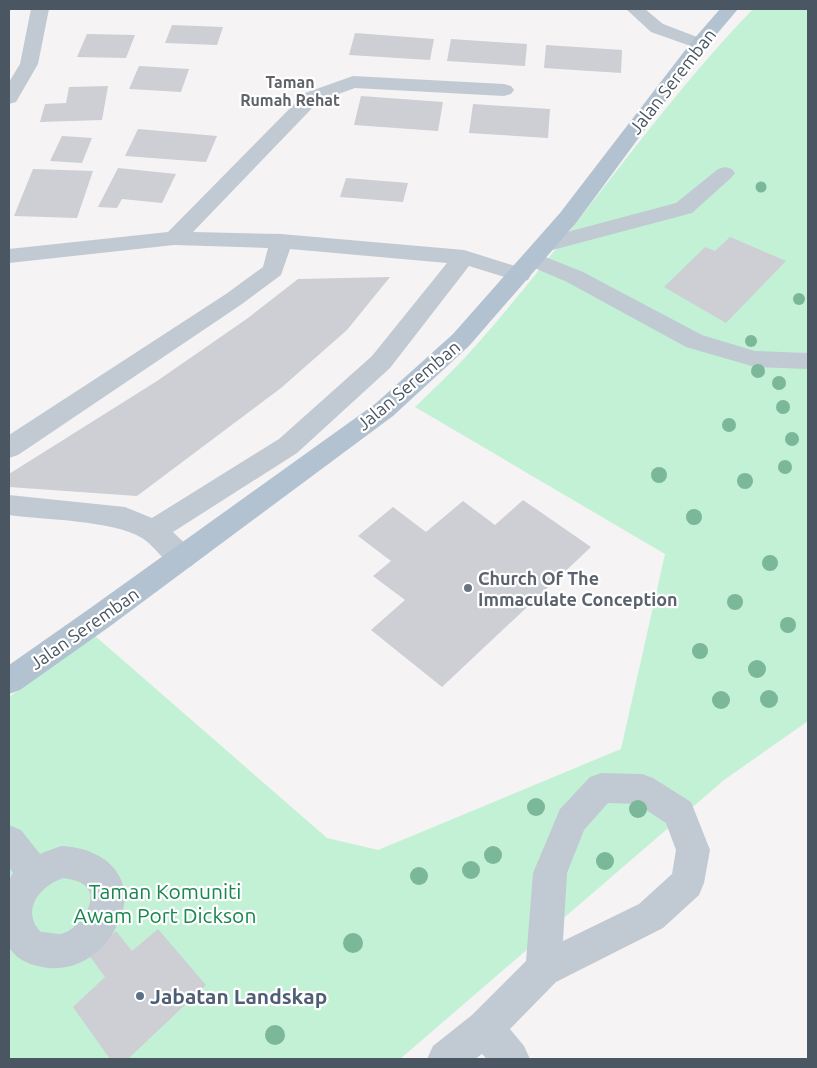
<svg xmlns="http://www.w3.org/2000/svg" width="817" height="1068" viewBox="0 0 817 1068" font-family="Ubuntu,sans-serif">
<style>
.green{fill:#c3f1d5}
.building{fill:#cdcfd5}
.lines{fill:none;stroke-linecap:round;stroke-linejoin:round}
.minor{fill:#c1cad2;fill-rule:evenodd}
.major{fill:#b3c2d1;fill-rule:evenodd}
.tree{fill:#7bb799}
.worship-dot{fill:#6b7280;stroke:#fff;stroke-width:2}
.service-dot{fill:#5c6f8a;stroke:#fff;stroke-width:2}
.labels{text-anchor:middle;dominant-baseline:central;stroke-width:4.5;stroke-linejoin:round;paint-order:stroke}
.far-neighbourhood-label{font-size:16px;font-weight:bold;fill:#5f6368;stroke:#fff}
.street-label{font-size:18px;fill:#4a5661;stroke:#fff}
.worship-label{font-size:18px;font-weight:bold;fill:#5b616d;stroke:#fff;text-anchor:start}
.near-park-label{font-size:21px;fill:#17864f;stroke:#fff}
.near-service-label{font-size:21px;font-weight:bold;fill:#4e5e75;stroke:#fff;text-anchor:start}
</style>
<rect width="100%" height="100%" fill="#f5f3f3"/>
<path class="green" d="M753 9H808V721L724 780 400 1059H9V697L94 635 327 838 378 850 621 749 665 554 415 407C437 386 459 365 479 342 574 234 653 113 753 9Z"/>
<path class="building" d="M172 25 223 27 217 45 165 43Z
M355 33 434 39 430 60 349 55Z
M87 34 135 35 126 58 77 57Z
M451 39 527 44 525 66 447 61Z
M546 45 622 50 621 73 544 68Z
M139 66 189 69 181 92 129 89Z
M108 86 102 120 40 122 45 104 66 103 69 87Z
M361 96 443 102 438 131 354 125Z
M473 104 550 109 548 138 469 133Z
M138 129 217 136 206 162 125 156Z
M62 136 92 138 82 163 50 161Z
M118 168 176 174 162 203 122 199 117 208 98 207Z
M33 169 93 171 77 218 14 216Z
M346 178 408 183 403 202 340 197Z
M730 237 786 261 726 323 664 287 705 247 715 251Z
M390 277 347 330 281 388 137 496 9 487V474L157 381 248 318 298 279Z
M523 500 591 547 442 687 371 630 405 600 373 576 391 561 358 536 393 507 426 532 463 501 495 525Z
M158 929 206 985 128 1059H110L73 1007 105 977 88 954 116 931 132 951Z"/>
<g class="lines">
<path class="minor" d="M31 9H49L38 64 16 102 9 104V82L20 64Z
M626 9H645L663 24 705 40 708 44 705 48 699 49 651 32Z
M353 76 504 84 511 86 514 90 511 94 504 96 355 88 319 101 193 232 281 234 464 250 528 270 531 275 528 280 520 282 469 266 390 368 297 453 173 532 192 550 196 558 192 566C167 574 160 549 142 538 112 520 45 520 9 515V495L125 507 152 518 279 439 372 356 447 263 290 249 281 275 242 304 18 455 9 458V435L226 294 263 267 268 248 174 245 9 263V249L168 232 305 93Z
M725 167 732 169 735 173 732 177 692 213 545 252 537 250 534 245 537 240 676 203 718 169Z
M533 252 583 272 702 335 755 351 808 353V369L755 367 686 347 567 282 525 264 522 259 525 254Z
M601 773 642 774 653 778 691 802 710 850 704 883 699 895 663 928 556 982 510 1029 524 1046 530 1059H487L482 1054 475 1059H427L433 1046 472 1015 526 961 533 873 560 809 590 777ZM608 803 637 804 666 823 676 850 672 874 639 904 563 941 567 873 584 830Z
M9 825 21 830 40 854C47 851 54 848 62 846 67 846 72 847 77 848 102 853 122 868 125 895 125 903 122 914 119 921 107 950 80 971 48 968 33 966 17 961 9 947V880L13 873 9 867ZM64 878C73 880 83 881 88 889 98 904 76 931 61 934 55 934 47 932 41 932 20 911 40 885 64 878Z"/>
<path class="major" d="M720 9H738L705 48 576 223 469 346 393 416 109 627 20 690 9 694V665L89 609 375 404 453 334 560 213 693 40Z"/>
</g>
<g class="tree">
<circle cx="761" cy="187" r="5.5"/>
<circle cx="799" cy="299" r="6"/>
<circle cx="751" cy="341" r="6"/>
<circle cx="758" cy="371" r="7"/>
<circle cx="779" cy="383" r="7"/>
<circle cx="783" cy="407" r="7"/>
<circle cx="729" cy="425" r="7"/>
<circle cx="792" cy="439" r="7"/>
<circle cx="785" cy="467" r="7"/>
<circle cx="659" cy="475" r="8"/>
<circle cx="745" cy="481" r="8"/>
<circle cx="694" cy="517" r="8"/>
<circle cx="770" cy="563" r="8"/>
<circle cx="735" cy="602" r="8"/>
<circle cx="788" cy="625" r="8"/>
<circle cx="700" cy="651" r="8"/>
<circle cx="757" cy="669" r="9"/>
<circle cx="769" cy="699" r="9"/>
<circle cx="721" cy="700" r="9"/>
<circle cx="536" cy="807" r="9"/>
<circle cx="638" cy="809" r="9"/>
<circle cx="493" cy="855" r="9"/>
<circle cx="605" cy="861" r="9"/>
<circle cx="471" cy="870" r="9"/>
<circle cx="419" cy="876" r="9"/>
<circle cx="353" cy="943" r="10"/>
<circle cx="275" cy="1035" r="10"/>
</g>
<circle class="worship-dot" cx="468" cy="588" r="5"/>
<circle class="service-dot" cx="140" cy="996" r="5"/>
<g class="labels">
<g class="far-neighbourhood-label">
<text x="290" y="82">Taman<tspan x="290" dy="18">Rumah Rehat</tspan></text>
</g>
<g class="street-label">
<text transform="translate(672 81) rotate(-52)">Jalan Seremban</text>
<text transform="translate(408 385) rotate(-40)">Jalan Seremban</text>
<text transform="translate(84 628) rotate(-35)">Jalan Seremban</text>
</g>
<g class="worship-label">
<text x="478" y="578">Church Of The<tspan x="478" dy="21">Immaculate Conception</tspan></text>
</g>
<g class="near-park-label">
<text x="165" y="891">Taman Komuniti<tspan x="165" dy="24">Awam Port Dickson</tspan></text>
</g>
<g class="near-service-label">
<text x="150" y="996">Jabatan Landskap</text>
</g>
</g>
<rect width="817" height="1068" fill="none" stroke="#4a5661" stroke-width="20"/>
</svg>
